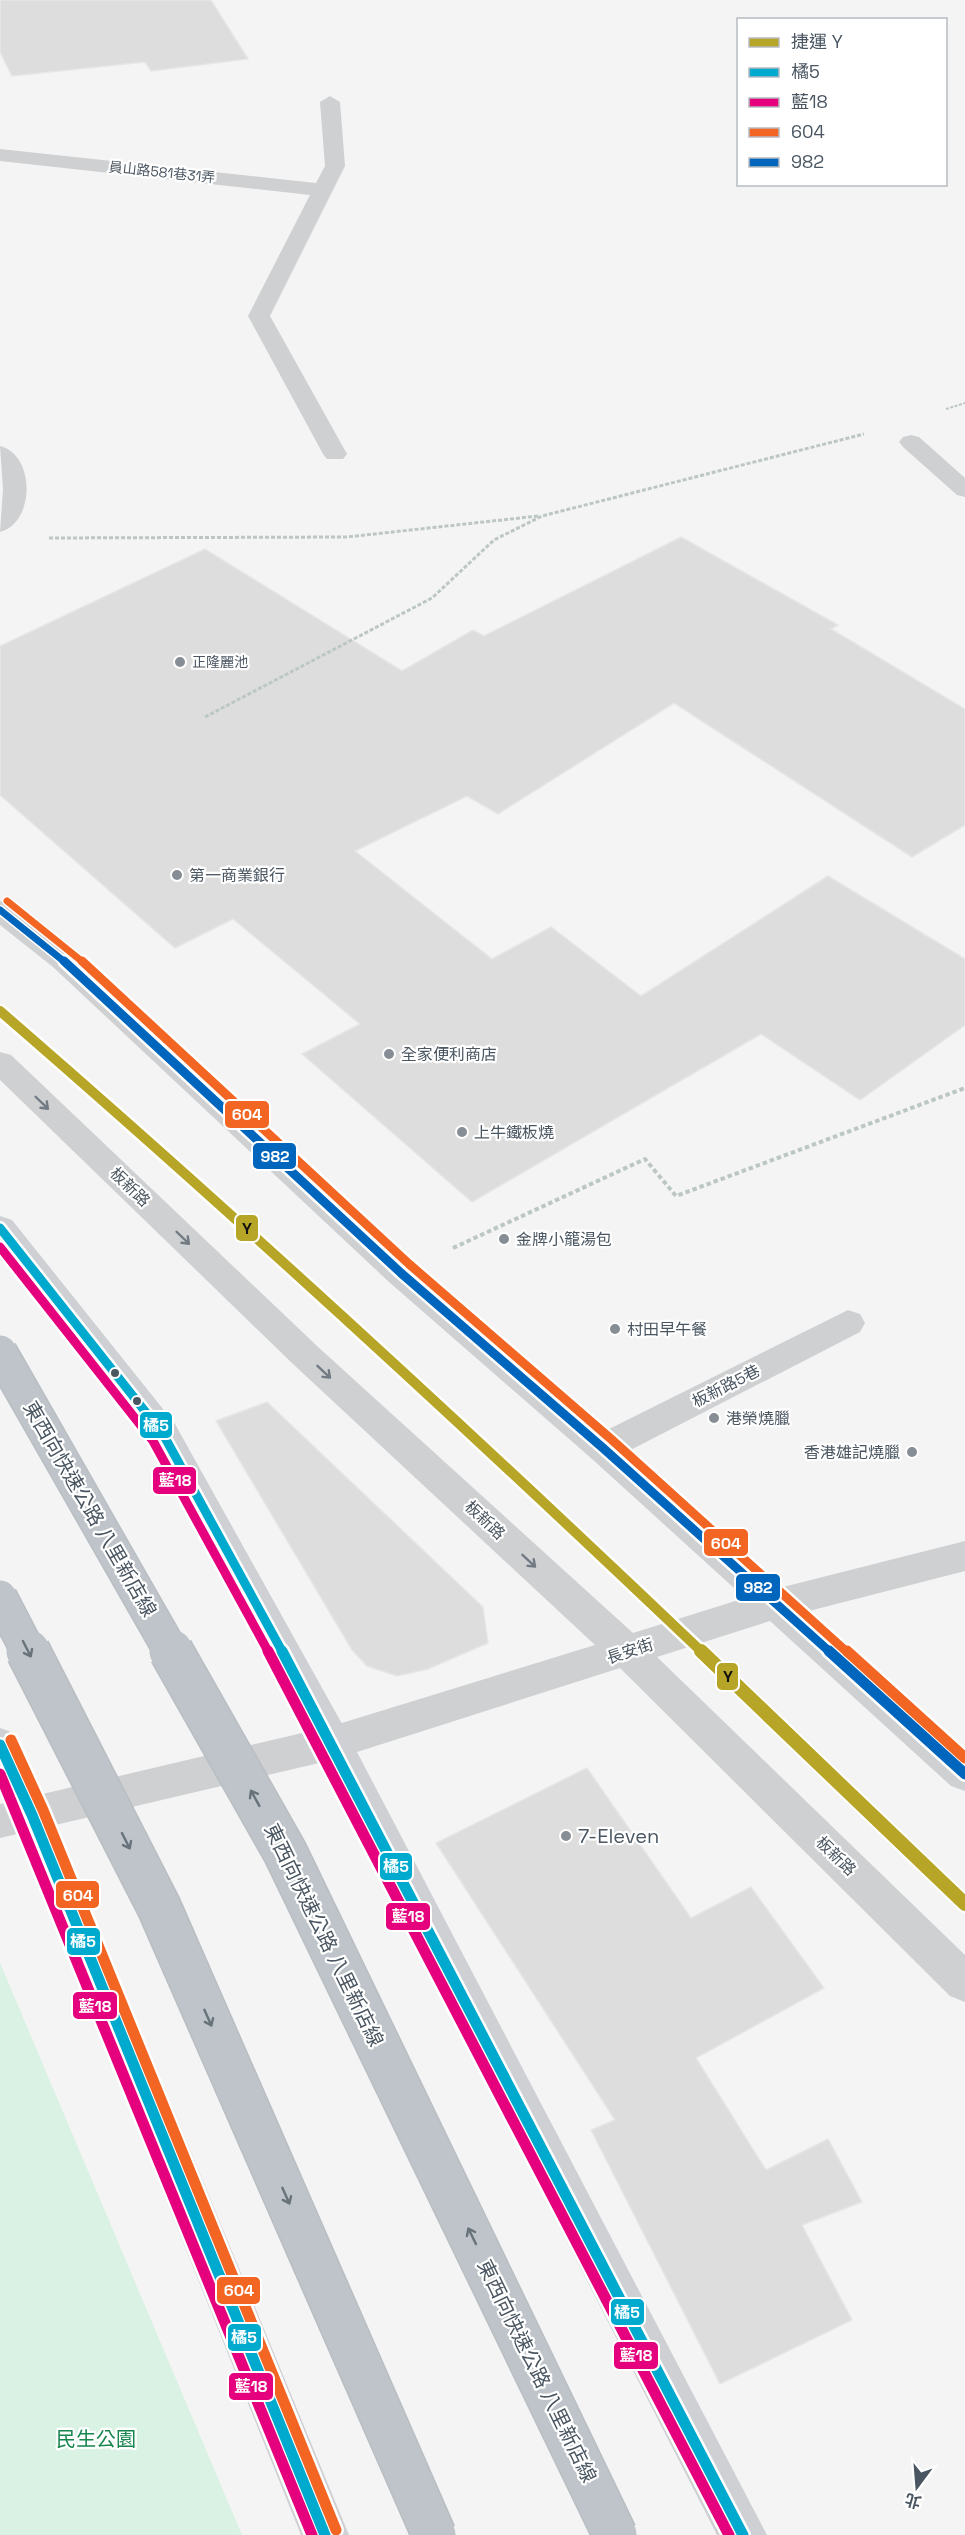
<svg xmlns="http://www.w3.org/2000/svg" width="965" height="2535" viewBox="0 0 965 2535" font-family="'Space Grotesk','Noto Sans TC',sans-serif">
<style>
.green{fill:#d9f2e3}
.building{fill:#ddddde;stroke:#e5e6e7;stroke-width:1.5}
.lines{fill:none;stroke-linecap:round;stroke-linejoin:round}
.path-far2{stroke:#bcc7c4;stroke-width:2;stroke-dasharray:3 1.5;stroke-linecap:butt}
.path-far1{stroke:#bcc7c4;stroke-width:3;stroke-dasharray:4 2;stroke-linecap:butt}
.path{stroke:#bcc7c4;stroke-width:4;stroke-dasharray:4.5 3;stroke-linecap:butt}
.lane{fill:#ced0d2;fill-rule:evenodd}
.street{fill:#ced0d2;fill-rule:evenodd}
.secondary{fill:#ced0d4;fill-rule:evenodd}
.highway-bridge-far1-casing{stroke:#b9bec3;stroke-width:36;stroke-linecap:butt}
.highway-bridge-casing{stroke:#b9bec3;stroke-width:46;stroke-linecap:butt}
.highway-bridge-far1{stroke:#bec4c9;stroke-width:33}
.highway-bridge{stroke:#bec4c9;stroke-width:43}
.bus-1-far1-casing{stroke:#fff;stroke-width:14}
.bus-1-casing{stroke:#fff;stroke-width:16}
.bus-2-far1-casing{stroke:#fff;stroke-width:14}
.bus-2-casing{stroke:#fff;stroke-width:16}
.bus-3-far2-casing{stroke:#fff;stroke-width:10}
.bus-3-far1-casing{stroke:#fff;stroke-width:14}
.bus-3-casing{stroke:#fff;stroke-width:16}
.bus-4-far2-casing{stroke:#fff;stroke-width:10}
.bus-4-far1-casing{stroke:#fff;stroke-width:14}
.bus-4-casing{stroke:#fff;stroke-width:16}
.bus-1-far1{stroke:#00a9ce;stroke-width:9}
.bus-1{stroke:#00a9ce;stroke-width:11}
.bus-2-far1{stroke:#e5007d;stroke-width:9}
.bus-2{stroke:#e5007d;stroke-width:11}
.bus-3-far2{stroke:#f26522;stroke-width:7}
.bus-3-far1{stroke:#f26522;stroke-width:9}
.bus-3{stroke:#f26522;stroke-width:11}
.bus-4-far2{stroke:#0065bd;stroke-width:7}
.bus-4-far1{stroke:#0065bd;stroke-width:9}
.bus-4{stroke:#0065bd;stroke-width:11}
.metro-1-far1-casing{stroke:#fff;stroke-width:15}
.metro-1-casing{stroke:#fff;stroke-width:18}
.metro-1-far1{stroke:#b7a527;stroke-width:10}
.metro-1{stroke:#b7a527;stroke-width:14}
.oneway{stroke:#727b83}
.oneway2{stroke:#67727b}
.poi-dot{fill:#868d94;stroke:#fff;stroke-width:2}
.bus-dot{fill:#4a5661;stroke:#fff;stroke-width:2}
.labels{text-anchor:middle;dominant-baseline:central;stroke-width:4.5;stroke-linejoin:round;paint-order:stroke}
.far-street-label{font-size:14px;fill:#4a5661;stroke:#fff}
.far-poi-label{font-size:14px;fill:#4a5661;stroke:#fff;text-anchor:start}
.poi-label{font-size:16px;fill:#4a5661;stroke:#fff;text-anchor:start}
.street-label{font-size:16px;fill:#4a5661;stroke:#fff}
.near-street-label{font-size:20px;fill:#4a5661;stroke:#fff}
.near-poi-label{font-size:20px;fill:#4a5661;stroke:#fff;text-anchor:start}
.near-park-label{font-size:20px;fill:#17864f;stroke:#fff}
.line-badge{stroke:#fff;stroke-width:2}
.badge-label{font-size:16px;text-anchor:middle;font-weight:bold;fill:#fff}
.pale-badge-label{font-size:16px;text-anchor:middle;font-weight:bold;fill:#111}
</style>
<rect width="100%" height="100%" fill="#f4f4f4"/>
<path class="green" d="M0 1963 242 2535H0Z"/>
<path class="building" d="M0 0H211L248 59 151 71 145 62 12 76 0 52Z
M681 537 838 625 831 629 965 709V825L912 857 674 703 498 814 467 796 355 851 492 959 551 927 641 996 828 876 965 959V1025L860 1100 761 1034 472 1202 302 1054 360 1024 233 919 175 948 0 795V646L205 549 402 671 473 630 484 636Z
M267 1402 483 1607 488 1643 428 1669 397 1676 367 1666 352 1650 216 1421Z
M587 1768 691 1918 751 1887 824 1988 696 2058 766 2170 828 2139 862 2202 802 2225 852 2320 720 2384 591 2130 615 2120 436 1843Z"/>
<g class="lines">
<path class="path-far2" d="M946 409 965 403"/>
<path class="path-far1" d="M49 538 347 537 538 516
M205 717 432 598 494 540 542 516 864 434"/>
<path class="path" d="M453 1248 645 1159 676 1196 965 1088"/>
<path class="lane" d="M330 96 340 102 345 166 270 316 347 454 343 459H327L323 454 248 316 310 195 0 161V149L316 183 325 166 320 102Z
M911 435 919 437 965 478V497L957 495 903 447 899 442 903 437Z
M0 446C36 455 35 523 0 532L3 489Z
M848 1310 860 1314 865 1323 860 1332 615 1458 603 1462 591 1458 585 1448 591 1438Z"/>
<path class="street" d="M0 901 10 904 73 953 413 1264 615 1438 783 1587 965 1541V1571L809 1611 965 1750V1791L951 1786 770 1621 657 1657 965 1955V2002L950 1996 620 1668 332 1760 0 1838V1804L332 1726 595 1645 293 1364 0 1080V1052L11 1055 317 1346 633 1633 745 1598 591 1458 389 1282 53 967 0 925Z"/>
<path class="secondary" d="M0 1216 12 1220 175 1424 346 1731 767 2535H717L318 1755 151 1444 0 1251Z
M0 1728 14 1733 52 1815 349 2535H301L0 1788Z"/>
<defs>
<path id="highway-bridge-far1" d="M0 1352 172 1653
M0 1597 29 1653"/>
<path id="highway-bridge" d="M28 1651 159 1907 434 2535
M171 1651 285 1852 615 2535"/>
</defs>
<use href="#highway-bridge-far1" class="highway-bridge-far1-casing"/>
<use href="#highway-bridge" class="highway-bridge-casing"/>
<use href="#highway-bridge-far1" class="highway-bridge-far1"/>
<use href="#highway-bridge" class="highway-bridge"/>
<defs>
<path id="bus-1-far1" d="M0 1228 163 1434 283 1653"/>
<path id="bus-1" d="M282 1651 743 2535
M0 1745 32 1815 325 2535"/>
<path id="bus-2-far1" d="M0 1247 153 1441 269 1653"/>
<path id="bus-2" d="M268 1651 729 2535
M0 1774 312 2535"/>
<path id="bus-3-far2" d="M7 901 84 963"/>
<path id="bus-3-far1" d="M82 961 409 1264 611 1439 848 1653"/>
<path id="bus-3" d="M847 1651 965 1758
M11 1740 43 1810 336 2530"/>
<path id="bus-4-far2" d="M0 910 66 963"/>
<path id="bus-4-far1" d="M64 961 401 1273 603 1448 831 1653"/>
<path id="bus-4" d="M829 1651 965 1774"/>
</defs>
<use href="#bus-1-far1" class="bus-1-far1-casing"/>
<use href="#bus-1" class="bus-1-casing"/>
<use href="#bus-2-far1" class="bus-2-far1-casing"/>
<use href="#bus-2" class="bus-2-casing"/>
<use href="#bus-3-far2" class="bus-3-far2-casing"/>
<use href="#bus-3-far1" class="bus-3-far1-casing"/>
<use href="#bus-3" class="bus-3-casing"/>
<use href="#bus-4-far2" class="bus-4-far2-casing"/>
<use href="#bus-4-far1" class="bus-4-far1-casing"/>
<use href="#bus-4" class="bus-4-casing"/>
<use href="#bus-1-far1" class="bus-1-far1"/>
<use href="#bus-1" class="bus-1"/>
<use href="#bus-2-far1" class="bus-2-far1"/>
<use href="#bus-2" class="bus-2"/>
<use href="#bus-3-far2" class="bus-3-far2"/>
<use href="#bus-3-far1" class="bus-3-far1"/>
<use href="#bus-3" class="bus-3"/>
<use href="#bus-4-far2" class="bus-4-far2"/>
<use href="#bus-4-far1" class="bus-4-far1"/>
<use href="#bus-4" class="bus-4"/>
<defs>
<path id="metro-1-far1" d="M0 1011C240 1219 473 1434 703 1653"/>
<path id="metro-1" d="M701 1651 965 1904"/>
</defs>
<use href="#metro-1-far1" class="metro-1-far1-casing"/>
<use href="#metro-1" class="metro-1-casing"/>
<use href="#metro-1-far1" class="metro-1-far1"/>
<use href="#metro-1" class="metro-1"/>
</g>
<defs><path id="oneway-shaft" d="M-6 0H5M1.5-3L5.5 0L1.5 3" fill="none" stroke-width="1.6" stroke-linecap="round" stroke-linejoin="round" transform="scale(1.5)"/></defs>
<g class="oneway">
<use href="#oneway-shaft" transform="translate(42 1103) rotate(44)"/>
<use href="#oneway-shaft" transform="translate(183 1238) rotate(44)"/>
<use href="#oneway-shaft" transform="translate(324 1372) rotate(43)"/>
<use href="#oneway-shaft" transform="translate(529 1561) rotate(43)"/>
</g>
<g class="oneway2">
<use href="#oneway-shaft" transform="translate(27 1649) rotate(63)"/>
<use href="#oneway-shaft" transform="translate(255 1798) rotate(-119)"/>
<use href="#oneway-shaft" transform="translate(126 1841) rotate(63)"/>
<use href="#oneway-shaft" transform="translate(208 2018) rotate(66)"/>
<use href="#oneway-shaft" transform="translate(286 2196) rotate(66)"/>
<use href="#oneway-shaft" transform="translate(472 2236) rotate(-116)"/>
</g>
<g class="poi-dot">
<circle cx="180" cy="662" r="6"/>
<circle cx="177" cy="875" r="6"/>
<circle cx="389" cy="1054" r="6"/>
<circle cx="462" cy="1132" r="6"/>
<circle cx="504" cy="1239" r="6"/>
<circle cx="615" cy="1329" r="6"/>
<circle cx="714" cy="1418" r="6"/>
<circle cx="912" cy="1452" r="6"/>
<circle cx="566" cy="1836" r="6"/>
</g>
<g class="bus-dot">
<circle cx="115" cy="1373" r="5"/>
<circle cx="137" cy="1401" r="5"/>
</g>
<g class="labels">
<g class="far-street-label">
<text transform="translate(162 172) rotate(6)">員山路581巷31弄</text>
</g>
<g class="far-poi-label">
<text x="192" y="662">正隆麗池</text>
</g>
<g class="poi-label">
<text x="189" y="875">第一商業銀行</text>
<text x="401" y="1054">全家便利商店</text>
<text x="474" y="1132">上牛鐵板燒</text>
<text x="516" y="1239">金牌小籠湯包</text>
<text x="627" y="1329">村田早午餐</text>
<text x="726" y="1418">港榮燒臘</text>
<text x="900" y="1452" text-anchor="end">香港雄記燒臘</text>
</g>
<g class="street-label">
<text transform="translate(130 1187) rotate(44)">板新路</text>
<text transform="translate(726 1386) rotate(-27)">板新路5巷</text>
<text transform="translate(485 1520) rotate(43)">板新路</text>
<text transform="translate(630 1651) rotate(-18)">長安街</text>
<text transform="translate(836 1856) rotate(44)">板新路</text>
</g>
<g class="near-street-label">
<text transform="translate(90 1509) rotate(60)">東西向快速公路 八里新店線</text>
<text transform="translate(324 1935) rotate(64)">東西向快速公路 八里新店線</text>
<text transform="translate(537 2371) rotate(64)">東西向快速公路 八里新店線</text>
</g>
<g class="near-poi-label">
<text x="578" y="1836">7-Eleven</text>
</g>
<g class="near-park-label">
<text x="96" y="2439">民生公園</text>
</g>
</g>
<g class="line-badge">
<rect x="224" y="1100" width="46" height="29" rx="6" fill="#f26522"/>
<rect x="252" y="1142" width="45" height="28" rx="6" fill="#0065bd"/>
<rect x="235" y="1214" width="24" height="28" rx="6" fill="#b7a527"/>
<rect x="139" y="1411" width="34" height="28" rx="6" fill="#00a9ce"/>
<rect x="152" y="1466" width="45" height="29" rx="6" fill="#e5007d"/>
<rect x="703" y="1528" width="46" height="29" rx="6" fill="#f26522"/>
<rect x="735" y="1573" width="46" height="29" rx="6" fill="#0065bd"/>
<rect x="716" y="1662" width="23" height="29" rx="6" fill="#b7a527"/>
<rect x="379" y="1852" width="34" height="29" rx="6" fill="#00a9ce"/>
<rect x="55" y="1880" width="45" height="29" rx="6" fill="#f26522"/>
<rect x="385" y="1902" width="46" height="29" rx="6" fill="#e5007d"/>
<rect x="66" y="1927" width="35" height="29" rx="6" fill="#00a9ce"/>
<rect x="72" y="1991" width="46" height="29" rx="6" fill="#e5007d"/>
<rect x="216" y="2276" width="45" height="29" rx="6" fill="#f26522"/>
<rect x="610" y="2298" width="35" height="28" rx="6" fill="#00a9ce"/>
<rect x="227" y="2323" width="35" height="29" rx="6" fill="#00a9ce"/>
<rect x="613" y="2341" width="46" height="29" rx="6" fill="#e5007d"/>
<rect x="228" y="2372" width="46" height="29" rx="6" fill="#e5007d"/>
</g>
<g class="badge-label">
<text x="247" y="1120">604</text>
<text x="275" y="1162">982</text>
<text x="156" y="1431">橘5</text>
<text x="175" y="1486">藍18</text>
<text x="726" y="1549">604</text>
<text x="758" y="1593">982</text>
<text x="396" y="1872">橘5</text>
<text x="78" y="1901">604</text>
<text x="408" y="1922">藍18</text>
<text x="83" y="1947">橘5</text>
<text x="95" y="2012">藍18</text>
<text x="239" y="2296">604</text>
<text x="627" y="2318">橘5</text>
<text x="244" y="2343">橘5</text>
<text x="636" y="2361">藍18</text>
<text x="251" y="2392">藍18</text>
</g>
<g class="pale-badge-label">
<text x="247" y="1234">Y</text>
<text x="728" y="1682">Y</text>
</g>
<rect x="737" y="18" width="210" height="168" fill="#ffffff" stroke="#b7bbc0" stroke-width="1.5"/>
<rect x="749" y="38" width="30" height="9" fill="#b7a527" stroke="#b7bbc0" stroke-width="1.5"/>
<text x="791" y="48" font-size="18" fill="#4a5661">捷運 Y</text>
<rect x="749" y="68" width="30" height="9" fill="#00a9ce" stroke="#b7bbc0" stroke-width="1.5"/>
<text x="791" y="78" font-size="18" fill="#4a5661">橘5</text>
<rect x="749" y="98" width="30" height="9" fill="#e5007d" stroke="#b7bbc0" stroke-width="1.5"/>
<text x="791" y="108" font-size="18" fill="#4a5661">藍18</text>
<rect x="749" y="128" width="30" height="9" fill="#f26522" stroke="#b7bbc0" stroke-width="1.5"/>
<text x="791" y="138" font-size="18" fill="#4a5661">604</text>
<rect x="749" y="158" width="30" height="9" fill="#0065bd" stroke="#b7bbc0" stroke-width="1.5"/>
<text x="791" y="168" font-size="18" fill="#4a5661">982</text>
<g transform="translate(917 2487) rotate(196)" stroke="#ffffff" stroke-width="4.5" paint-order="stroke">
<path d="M0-4.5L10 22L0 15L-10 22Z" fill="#4a5661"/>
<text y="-9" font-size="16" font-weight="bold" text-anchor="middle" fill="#4a5661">北</text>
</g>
</svg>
